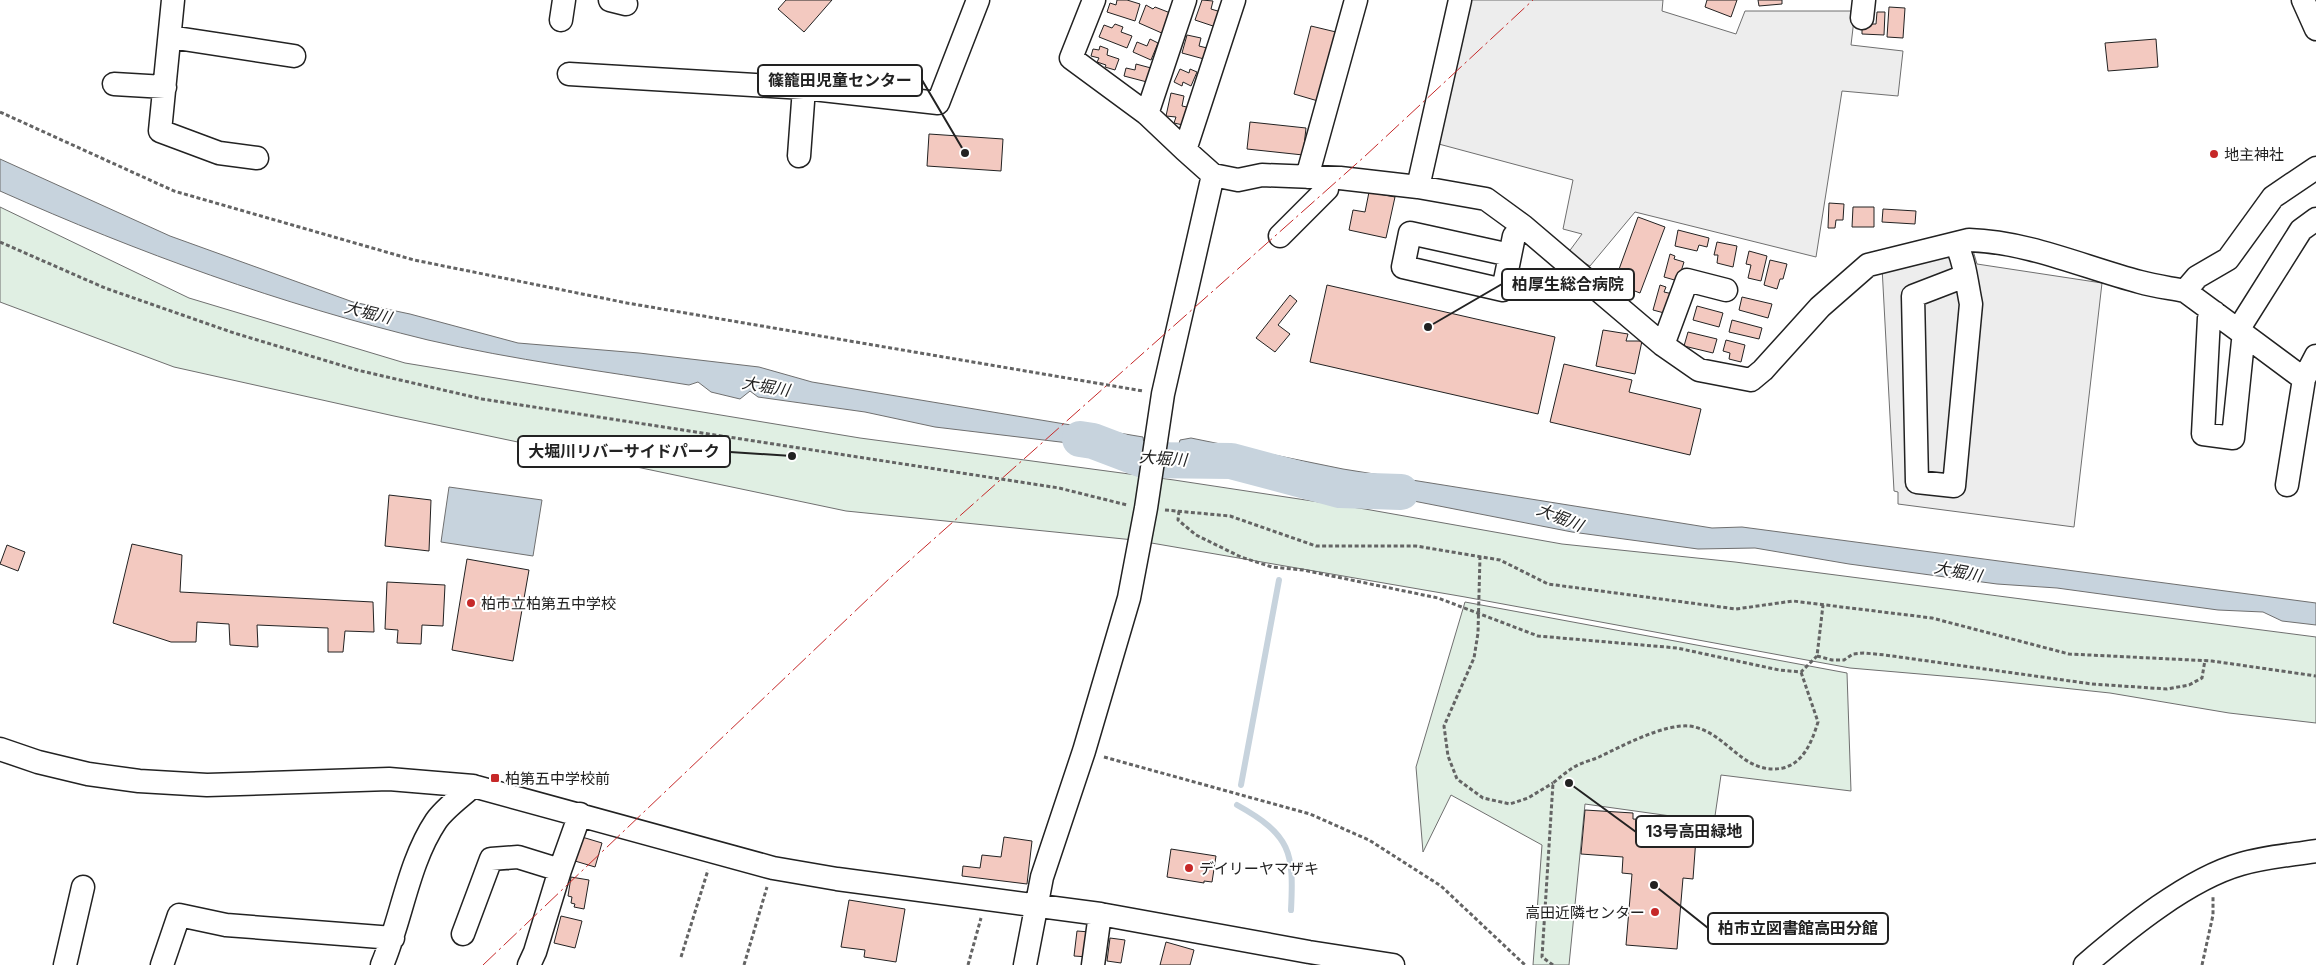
<svg xmlns="http://www.w3.org/2000/svg" width="2316" height="965" viewBox="0 0 2316 965" font-family="Inter,'Noto Sans JP',sans-serif">
<style>
.green{fill:#e0efe3;stroke:#6f6f6f}
.parking{fill:#ededed;stroke:#6f6f6f}
.water{fill:#c7d3dd;stroke:#6f6f6f}
.lines{fill:none;stroke-linecap:round;stroke-linejoin:round}
.stream{stroke:#c7d3dd;stroke-width:6}
.river{stroke:#c7d3dd;stroke-width:36}
.building{fill:#f3c9c0;stroke:#222}
.minor-casing{stroke:#222;stroke-width:25}
.path{stroke:#646464;stroke-width:3;stroke-dasharray:4 2.5;stroke-linecap:butt}
.minor{stroke:#fff;stroke-width:22}
.power{stroke:#c62828;stroke-width:1;stroke-dasharray:18 4 2.5 4;stroke-linecap:butt}
.poi-dot{fill:#c62828;stroke:#fff;stroke-width:2}
.labels{text-anchor:middle;dominant-baseline:central;stroke-width:4;stroke-linejoin:round;paint-order:stroke}
.poi-label{font-size:15px;fill:#222;stroke:#fff;text-anchor:start}
.water-label{font-size:16px;font-style:italic;fill:#222;stroke:#fff}
.leader{fill:none;stroke:#222;stroke-width:2}
.callout-dot{fill:#222;stroke:#fff;stroke-width:2}
.callout{fill:#fff;stroke:#222;stroke-width:2}
.callout-label{font-size:16px;text-anchor:middle;font-weight:bold;fill:#222}
</style>
<rect width="100%" height="100%" fill="#fff"/>
<path class="green" d="M0 207 189 298 405 363 860 438 1174 480 1365 509 1562 544 1735 562 2316 637V723L2229 713 2110 693 1978 679 1850 668 1465 597 1134 540 846 511 394 416 174 367 0 302Z
M1465 602 1847 673 1851 791 1721 775 1715 816 1685 818 1585 804 1569 965H1533L1542 845 1451 795 1423 852 1416 767Z"/>
<path class="parking" d="M1469 0H1663L1662 11 1736 34 1745 11H1855L1851 45 1903 51 1898 96 1842 91 1816 257 1635 212 1590 266 1568 253 1582 234 1563 229 1573 180 1435 143Z
M1972 247 1977 264 2102 283 2074 527 1898 504V492L1894 491 1882 267Z"/>
<path class="water" d="M0 159 170 236 353 302 410 314 518 343 639 353 759 367 812 382 1143 437 1146 460 1102 447 935 427 865 412 758 397 750 391 740 399 711 392 698 382 689 385C602 371 514 360 428 340 280 304 139 253 0 191Z
M1191 438 1343 469 1712 528 1742 527 2316 603V625L2282 621 2263 612 2218 610 2057 588 1997 584 1849 564 1755 548 1698 549 1572 532 1255 470 1175 458 1180 440Z
M449 487 542 500 533 556 441 542Z"/>
<g class="lines">
<path class="stream" d="M1241 785 1279 580
M1237 805C1291 835 1294 852 1291 910"/>
<path class="river" d="M1080 439 1093 441 1143 460 1231 461 1340 490 1401 492"/>
</g>
<path class="building" d="M786 0H832L804 32 778 9Z
M1117 0H1127L1140 4 1135 21 1107 12 1110 3 1116 5Z
M1202 0 1213 1 1211 9 1221 12 1216 27 1195 20Z
M1707 0H1737L1731 17 1705 7Z
M1758 0H1782V4L1759 6Z
M1146 5 1153 9 1155 7 1173 14 1164 34 1139 23Z
M1889 7 1905 8 1903 38 1887 37Z
M1877 12H1885L1884 35 1862 34V24H1876Z
M1115 24 1123 27 1121 32 1132 36 1127 48 1099 37 1104 25 1112 28Z
M1311 26 1336 32 1318 101 1294 94Z
M1187 35 1201 38 1199 46 1207 48 1204 59 1182 53Z
M1150 39 1158 43 1151 60 1133 52 1137 42 1147 46Z
M2156 39 2158 67 2108 71 2105 43Z
M1100 46 1108 49 1107 55 1119 59 1115 70 1105 67 1106 65 1097 62 1099 58 1091 56 1093 49 1099 50Z
M1136 64 1151 68 1147 82 1124 76 1126 68 1135 70Z
M1180 69 1189 73 1190 69 1197 72 1191 86 1183 82 1182 86 1174 82Z
M1171 93 1184 96 1182 106 1187 107 1183 125 1174 123 1176 117 1166 116Z
M1250 122 1306 128 1303 155 1247 149Z
M929 134 1003 139 1001 171 927 166Z
M1369 192 1395 197 1386 238 1349 230 1353 210 1365 212Z
M1829 203 1844 204 1843 220H1836L1835 228H1828Z
M1853 207H1874V227H1852Z
M1883 209 1916 211 1915 224 1882 222Z
M1638 217 1665 227 1640 293 1614 283Z
M1678 230 1709 238 1707 247 1699 245 1697 251 1675 246Z
M1717 242 1737 246 1733 267 1717 263 1718 255H1714Z
M1749 251 1767 256 1761 281 1748 278 1751 265 1746 264Z
M1670 254 1675 256 1674 259 1684 262 1678 281 1664 277Z
M1770 260 1787 264 1783 279H1780L1777 289 1764 285Z
M1327 285 1555 337 1538 414 1310 362Z
M1660 285 1666 287 1664 292 1673 294 1668 314 1653 310Z
M1290 295 1297 301 1278 325 1290 334 1275 352 1256 338Z
M1742 297 1772 304 1768 318 1739 310Z
M1697 306 1723 313 1719 327 1693 320Z
M1732 320 1762 328 1759 339 1729 332Z
M1603 330 1628 334 1626 341H1642L1635 374 1596 366Z
M1688 332 1717 339 1713 353 1684 346Z
M1726 340 1745 345 1741 362 1729 359 1730 353 1723 351Z
M1564 364 1632 380 1629 392 1701 409 1690 455 1550 422Z
M389 495 431 500 429 551 385 546Z
M132 544 182 555 180 592 373 602 374 632 345 631 343 652H328V628L257 625 258 647 230 645 229 624 197 622 196 642H171L113 623Z
M7 545 25 552 18 571 0 564Z
M467 559 529 570 513 661 452 650Z
M387 582 445 585 443 626 422 625 421 644 397 643 398 630 385 629Z
M1585 810 1633 813V819L1697 824 1693 879 1683 878 1677 949 1626 945 1632 874 1622 873 1623 857 1581 854Z
M582 837 602 843 595 867 575 861Z
M1004 837 1032 841 1027 884 962 876 963 866 980 868 982 855 1001 857Z
M1171 849 1216 856 1212 882 1204 881V883L1167 877Z
M571 877 589 880 584 909 574 907 575 904 571 903 572 897 568 896Z
M849 900 905 909 896 962 864 957 865 950 841 947Z
M561 916 582 921 575 948 554 943Z
M1077 931 1090 932 1088 957 1074 956Z
M1110 938 1125 940 1121 963 1107 961Z
M1166 942 1194 950 1190 965H1160Z"/>
<g class="lines">
<defs>
<path id="minor" d="M173 0 160 131 219 153 257 158
M610 0 626 4
M1094 0 1071 58 1147 114 1185 150
M2303 0 2316 29
M1862 18 1864 0
M561 20 564 0
M170 37 294 56
M569 74 804 88 938 103 978 0
M114 84 165 87
M1147 114 1185 0
M799 156 804 88
M1213 175 1238 180 1262 175 1340 178 1418 187 1486 199 1523 226 1663 345 1699 370 1751 380 1763 370 1820 307 1868 265 1969 240C2029 242 2083 267 2140 282 2154 286 2170 288 2185 291
M1307 177 1356 0
M1418 187 1460 0
M1280 236 1327 189V178
M1956 244C1965 261 1967 285 1971 304L1954 486 1917 482 1913 296 1965 276
M1510 255 1410 233 1403 267 1503 290 1514 236 1523 226
M2214 312 2209 318 2203 434 2233 438 2243 341 2246 336
M2238 330 2185 291 2197 277 2228 259 2273 197 2316 168
M1663 345 1687 280 1726 290
M2304 379 2238 330 2301 230 2316 219
M2287 485 2304 379 2316 356
M0 749 38 762 88 774 139 781 207 785 389 779 473 786 773 868 837 879 1100 914 1309 952 1393 965
M463 934 491 859 518 857 560 870
M65 965 83 887
M162 965 179 915 226 925 393 938
M382 965C402 918 408 863 436 821 445 808 461 797 473 786
M529 965 535 952 560 870 580 814
M1025 965 1042 877 1084 751 1129 598 1146 508 1163 394 1213 175 1185 150 1234 0
M1093 965 1100 914
M2085 965C2127 929 2188 879 2241 864 2265 857 2291 855 2316 851"/>
</defs>
<use href="#minor" class="minor-casing"/>
<path class="path" d="M0 112 174 191 414 260 627 303 1143 391
M0 242 105 288 234 333 357 370 482 399 1059 488 1127 505
M1165 510 1230 516 1316 546H1416L1500 560 1548 584 1736 609 1793 601 1932 618 2069 654 2212 661 2316 676
M1179 511 1178 520 1196 535 1241 557 1272 567 1303 570 1438 598 1538 636 1677 648 1779 670 1801 672 1817 656 1823 605
M1480 556 1478 633 1474 658 1444 726 1448 756 1457 779 1483 798 1510 804 1528 798 1553 783
M1817 656 1832 660H1844L1853 654 1864 653 1885 655 2092 684 2167 689 2189 685 2202 678 2205 660
M1104 757 1310 814 1369 840 1441 886 1525 965
M681 957 708 870
M744 965 767 887
M968 965 981 918
M1553 965 1542 957 1553 783C1559 778 1565 773 1571 769 1579 763 1590 761 1599 757 1622 746 1663 724 1689 726 1728 731 1741 776 1783 768 1804 763 1812 741 1818 722L1801 672
M2202 965 2213 915V897"/>
<use href="#minor" class="minor"/>
<path class="power" d="M483 965 891 577 1364 157 1533 0"/>
</g>
<g class="poi-dot">
<circle cx="2214" cy="154" r="5"/>
<circle cx="471" cy="603" r="5"/>
<rect x="490" y="773" width="10" height="10" rx="2.5"/>
<circle cx="1189" cy="868" r="5"/>
<circle cx="1655" cy="912" r="5"/>
</g>
<g class="labels">
<g class="poi-label">
<text x="2224" y="154">地主神社</text>
<text x="481" y="603">柏市立柏第五中学校</text>
<text x="505" y="778">柏第五中学校前</text>
<text x="1199" y="868">デイリーヤマザキ</text>
<text x="1645" y="912" text-anchor="end">高田近隣センター</text>
</g>
<g class="water-label">
<text transform="translate(368 312) rotate(14)">大堀川</text>
<text transform="translate(766 386) rotate(10)">大堀川</text>
<text transform="translate(1163 458) rotate(4)">大堀川</text>
<text transform="translate(1560 517) rotate(22)">大堀川</text>
<text transform="translate(1958 571) rotate(11)">大堀川</text>
</g>
</g>
<path class="leader" d="M965 153L922 80M1428 327L1502 284M792 456L730 452M1569 783L1636 832M1654 885L1708 928"/>
<g class="callout-dot">
<circle cx="965" cy="153" r="5"/>
<circle cx="1428" cy="327" r="5"/>
<circle cx="792" cy="456" r="5"/>
<circle cx="1569" cy="783" r="5"/>
<circle cx="1654" cy="885" r="5"/>
</g>
<g class="callout">
<rect x="758" y="65" width="164" height="31" rx="5"/>
<rect x="1502" y="269" width="132" height="31" rx="5"/>
<rect x="518" y="436" width="212" height="31" rx="5"/>
<rect x="1636" y="816" width="117" height="31" rx="5"/>
<rect x="1708" y="913" width="180" height="31" rx="5"/>
</g>
<g class="callout-label">
<text x="840" y="86">篠籠田児童センター</text>
<text x="1568" y="290">柏厚生総合病院</text>
<text x="624" y="457">大堀川リバーサイドパーク</text>
<text x="1694" y="837">13号高田緑地</text>
<text x="1798" y="934">柏市立図書館高田分館</text>
</g>
</svg>
